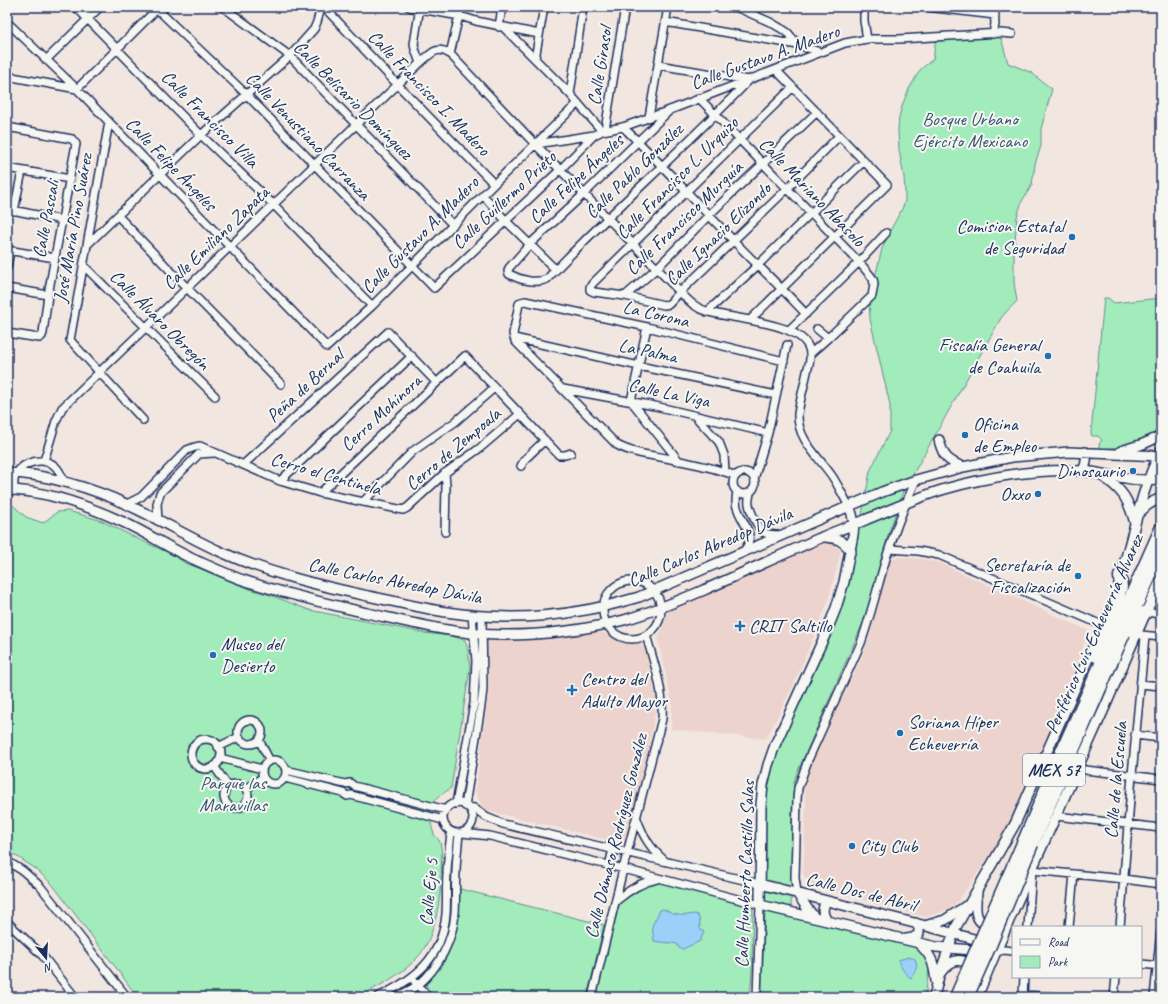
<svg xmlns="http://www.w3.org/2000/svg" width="1168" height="1004" viewBox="0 0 1168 1004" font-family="Caveat,sans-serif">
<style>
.built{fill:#edd3cd}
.green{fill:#a2ecbb;stroke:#5e8e8c}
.water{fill:#9bd0f9;stroke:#6890bb}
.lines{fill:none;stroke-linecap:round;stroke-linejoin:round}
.street-casing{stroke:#1b2f5e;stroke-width:10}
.secondary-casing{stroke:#1b2f5e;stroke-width:12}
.highway-casing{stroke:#1b2f5e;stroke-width:15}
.street{stroke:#f6f6f2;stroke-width:7}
.secondary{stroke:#f6f6f2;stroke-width:9}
.highway{stroke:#f6f6f2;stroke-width:12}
.highway-bridge-casing{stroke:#1b2f5e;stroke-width:15;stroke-linecap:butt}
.highway-bridge{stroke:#f6f6f2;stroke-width:12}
.poi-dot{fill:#1f6fb2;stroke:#f6f6f2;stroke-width:1.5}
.labels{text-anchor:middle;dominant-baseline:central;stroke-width:4;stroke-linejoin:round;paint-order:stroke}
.shield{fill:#f6f6f2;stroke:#5d6b8a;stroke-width:1}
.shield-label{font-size:18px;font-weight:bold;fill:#1b2f5e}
.street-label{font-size:19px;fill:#1b2f5e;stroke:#f6f6f2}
.park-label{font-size:19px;fill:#365571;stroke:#f6f6f2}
.poi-label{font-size:19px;fill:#1b2f5e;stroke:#f6f6f2;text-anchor:start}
</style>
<rect width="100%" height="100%" fill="#f2e6e1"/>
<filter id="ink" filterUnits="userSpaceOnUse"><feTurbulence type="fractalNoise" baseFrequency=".025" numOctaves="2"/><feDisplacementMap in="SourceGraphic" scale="8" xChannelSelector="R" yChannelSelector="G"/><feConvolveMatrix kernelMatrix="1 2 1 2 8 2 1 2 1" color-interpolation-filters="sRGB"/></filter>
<g filter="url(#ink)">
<path class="built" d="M829 539 841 551 828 602 793 686 766 739 671 729 672 704 658 640 668 612Z
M900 557 922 559 940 563 1089 631 1051 731 1017 806 1008 829 959 900 947 910 926 917 882 906 826 888 811 886 803 875 806 803 802 778 862 657 870 635 889 561Z
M603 632 629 643H645L657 702 648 750 625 844 484 810 475 792 489 689 487 641Z"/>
<path class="green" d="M999 31 1008 63 1032 73 1040 80 1052 89 1041 129V146L1035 164 1032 185 1022 201 1017 217 1014 252V283L1017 301 1008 310 1001 318 903 492 888 535 866 616 797 773 794 782 792 814 791 914 920 948 930 964 925 997H761L765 912 766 795 769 778 777 752 838 616 861 520 870 471 890 431V405L870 319 869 301 882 249 891 229 902 209 905 201V192L904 177 899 150 898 130 899 117 903 103 909 89 920 70 933 59 935 45V38Z
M1104 298H1108L1114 303 1161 298V434L1122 447 1100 449 1099 444 1102 440 1098 436H1092L1091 433Z
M7 500 26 517 43 523 57 512 68 511 86 516 102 521 138 539 171 554 185 563 226 578 250 589 270 595 309 610 400 628 424 633 451 636 465 640 468 650 470 668 451 788C445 792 434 799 431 806 429 814 431 829 435 836 437 838 440 840 440 843 443 850 441 871 441 879 440 904 434 941 416 959 401 975 378 987 358 997H137L123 977 52 884 36 869 7 850Z
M653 882H660L753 905 752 970 750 997H595L615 917C623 892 629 891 653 882Z
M456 888 604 925 587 997H433L427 988 426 980 447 948Z"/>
<path class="water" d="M663 909C668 911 673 915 679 915 693 917 700 906 700 929L704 932 700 941 683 949 679 948 677 944C669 942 662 943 654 941L652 926 660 910Z
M909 957 915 959C919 967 915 971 911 978 904 973 901 968 898 960Z"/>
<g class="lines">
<defs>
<path id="street" d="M76 7 201 135 274 205 372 306
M223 7 290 56 453 225
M324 7 398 85 494 184
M409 7 460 16 476 21 539 34
M420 7 414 44 415 49 420 63
M736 7 770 22 782 29 788 33 798 45 820 52
M864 7V21L867 39
M927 7 995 15
M157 9 247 95 434 288 560 170 594 135
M7 22 77 89 327 347 372 306 494 184 578 103
M665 22 798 45
M499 27 502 7
M504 28 570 94 602 131
M993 34 995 24 994 7
M450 54 461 7
M535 59 544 7
M46 60 100 7
M658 65 749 80
M7 76 77 89 159 7
M793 87 593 283 590 287V290L594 292 625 296 664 305 669 304 680 292 787 189 839 136
M570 94 583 7
M699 98 859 262 870 275 873 279 874 284 872 296 828 338 810 354
M670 110 584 194 530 244 509 268 508 271 509 274C520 280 536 284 547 279 612 210 684 149 749 80
M649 117 668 7
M109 122 70 340 143 420
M7 127 72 139 76 144 48 295 43 333 42 336 39 338 7 333
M623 127C661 163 696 203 733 240 757 265 782 288 806 314
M605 130 625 7
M536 144 594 135 602 131 623 127 670 110 845 43 867 39H899L1000 33 1012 34
M7 168 70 179
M483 195 506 221 556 270
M7 209 62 220
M14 211 22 171
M118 216 187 288 281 384
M87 245 201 135 290 56 314 29 317 22 321 7
M7 250 55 258
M83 265 215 396
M7 268 10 250
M7 288 48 295
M625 296 657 268 709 215 817 112
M707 312 758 265 864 161
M751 319 887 185 776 70
M647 327 631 401 679 461
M817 329 828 338
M789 330 859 262 886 233
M514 338 639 366 776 395
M563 389 655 406 768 433
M694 415 719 442 724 455 725 472
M44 461 56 421 62 408 187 288 420 63C431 54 436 45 450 54L535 144 680 292C688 300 695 308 706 311 730 320 809 321 810 354 811 360 808 367 807 372 804 386 800 400 798 414 797 439 818 456 832 476 838 485 843 496 849 506
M244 464 388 332 436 382
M521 466 525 459 545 440
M733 483a11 11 0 1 1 22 0a11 11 0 1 1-22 0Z
M736 476C714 467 689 463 666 458 649 455 632 453 617 445L515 341 513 334 519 304 521 302 525 301 647 327 784 361
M754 479 768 433 787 345
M280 481 412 356
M14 490C14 484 13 479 16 474 24 461 43 457 55 466 60 471 62 476 64 482
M737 491C736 498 735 504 738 510 744 526 757 536 743 552
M750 492C750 496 748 500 749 504 750 511 758 528 763 532 768 535 776 535 782 535
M320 493 465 356 559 455H565L571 453
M363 502 413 451 455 422 494 388
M127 504 141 497 187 450 195 447 200 446 280 481 320 493 403 510 407 508 445 473 480 448 520 414
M158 521 157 504 160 493 199 454 214 453
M445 532 446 485 445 473
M889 549 919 551 939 555 1102 625
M603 610a29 29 0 1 1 58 0a29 29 0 1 1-58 0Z
M1146 612 1161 614
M1141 635 1161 637
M1140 684 1161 686
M238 732a12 12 0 1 1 24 0a12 12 0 1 1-24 0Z
M1135 735 1161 738
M191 754a15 15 0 1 1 30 0a15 15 0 1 1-30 0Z
M259 740 270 761
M218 747 239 737
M220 758 262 769
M262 772a12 12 0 1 1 24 0a12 12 0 1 1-24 0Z
M214 766 228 786
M1077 769 1161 779
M286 770 345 784 350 783 354 786 446 810
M285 778 343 793 347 796 351 795 443 820
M224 796a12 12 0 1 1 24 0a12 12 0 1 1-24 0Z
M246 789 263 777
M443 818a15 15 0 1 1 30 0a15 15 0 1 1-30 0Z
M456 804 474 703 476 661 472 615
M465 806 481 706 483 689 482 616
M467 807 474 808 486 817 503 824C589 844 674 863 760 884
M1056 816 1161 828
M637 819C643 836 650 848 664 860
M462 833 490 836 624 869 760 905 757 997
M7 861 23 871 40 886 59 910 127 997
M609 866 613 849
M797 893 795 878 797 800 798 788 808 760 861 643C872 612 879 580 889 549 897 525 906 502 916 480
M616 901C629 890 641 882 657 879
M7 922 42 955 75 997
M1028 927 1032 870 1124 879 1161 884
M1069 927 1074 874
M1120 927 1132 775 1145 636
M996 952 1004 950 1013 951
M1141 964 1161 966
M415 982 428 997
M1023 995 1057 997
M378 997C415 979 442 959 446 914 447 901 446 888 447 874 447 860 450 846 451 832
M396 997C403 993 411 990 418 985 439 968 453 940 455 913 456 900 455 886 456 873 456 860 458 846 459 833
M592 997 627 853 662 719C664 690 654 663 646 635
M1023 997 1024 977
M1114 997 1116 977
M1154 997 1161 930"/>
<path id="secondary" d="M939 440C943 456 947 461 963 467
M1121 451 1143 444 1161 436
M1082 471C1087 465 1087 459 1085 452
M7 473C44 473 95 489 128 505 159 519 188 537 219 551 267 573 317 585 368 596 394 601 420 608 446 612 514 622 573 617 639 597L882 492 916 480 963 467 1012 457 1069 452 1161 456
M1102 476C1123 490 1128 499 1135 523
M7 490C46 490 88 506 123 522 147 533 169 548 193 559 209 566 226 574 243 580 284 594 325 603 367 613 412 623 458 635 504 635 545 635 585 630 624 620 652 612 678 601 704 590 743 573 781 555 820 538 835 531 851 526 865 520 892 509 918 497 945 489 987 477 1039 468 1083 471 1095 472 1107 475 1119 477 1133 480 1147 481 1161 480
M849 506 852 514 854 524 853 535 844 582 836 608 826 633 775 745 768 765 763 785 761 805 760 905 936 947 996 952
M1138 514C1145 507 1151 501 1161 499
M825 537C838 538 842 540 851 551
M1119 581C1133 538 1140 491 1161 451
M760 884 926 926 985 942
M797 893 807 908 815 918
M977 893C975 907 973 926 993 925
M826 901C822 909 822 913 827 921
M928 925 945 920 966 906
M907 939 913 938 919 934V928L916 923
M918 943C932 955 934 964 936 981
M941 972C951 959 962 956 973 968
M934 997 939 976 956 927 1015 824 1095 643
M977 997 1014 909 1105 707 1146 612 1161 580"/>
<path id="highway" d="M1133 631 1138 620 1146 612
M1096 656 1116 603 1121 587 1120 576
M1024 841 1062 751 1161 529
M1032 844 1135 608 1161 553"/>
</defs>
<use href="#street" class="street-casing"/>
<use href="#secondary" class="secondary-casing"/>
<use href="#highway" class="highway-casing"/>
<use href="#street" class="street"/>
<use href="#secondary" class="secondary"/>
<use href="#highway" class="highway"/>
<defs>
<path id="highway-bridge" d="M956 997 1024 841
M967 997 991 943 1032 844"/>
</defs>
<use href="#highway-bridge" class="highway-bridge-casing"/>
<use href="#highway-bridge" class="highway-bridge"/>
</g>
</g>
<g class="poi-dot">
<circle cx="1072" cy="237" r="4"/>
<circle cx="1048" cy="356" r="4"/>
<circle cx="965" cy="435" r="4"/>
<circle cx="1133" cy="471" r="4"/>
<circle cx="1038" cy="494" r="4"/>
<circle cx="1078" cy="576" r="4"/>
<path d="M738 620h4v4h4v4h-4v4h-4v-4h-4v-4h4z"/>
<circle cx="213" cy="655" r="4"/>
<path d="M570 684h4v4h4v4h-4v4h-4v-4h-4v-4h4z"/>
<circle cx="900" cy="733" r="4"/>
<circle cx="852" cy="846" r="4"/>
</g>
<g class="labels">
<rect class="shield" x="1023" y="754" width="62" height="32" rx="3"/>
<g class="shield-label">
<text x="1054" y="770">MEX 57</text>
</g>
<g class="street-label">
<text transform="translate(765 57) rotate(-20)">Calle Gustavo A. Madero</text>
<text transform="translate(600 66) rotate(-81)">Calle Girasol</text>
<text transform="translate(429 93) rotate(46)">Calle Francisco I. Madero</text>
<text transform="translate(353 100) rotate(45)">Calle Belisario Domínguez</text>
<text transform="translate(210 119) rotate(45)">Calle Francisco Villa</text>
<text transform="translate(308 136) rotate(46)">Calle Venustiano Carranza</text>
<text transform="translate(171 164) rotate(46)">Calle Felipe Ángeles</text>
<text transform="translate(634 171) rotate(-44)">Calle Pablo González</text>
<text transform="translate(677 178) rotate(-45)">Calle Francisco L. Urquizo</text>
<text transform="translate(576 179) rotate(-43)">Calle Felipe Ángeles</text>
<text transform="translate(812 192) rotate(46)">Calle Mariano Abasolo</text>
<text transform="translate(504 200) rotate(-43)">Calle Guillermo Prieto</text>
<text transform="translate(684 218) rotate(-44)">Calle Francisco Murguía</text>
<text transform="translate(46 219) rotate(-79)">Calle Pascali</text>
<text transform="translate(73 228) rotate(-80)">José María Pino Suárez</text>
<text transform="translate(718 234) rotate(-44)">Calle Ignacio Elizondo</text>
<text transform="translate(420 235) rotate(-45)">Calle Gustavo A. Madero</text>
<text transform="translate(216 238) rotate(-44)">Calle Emiliano Zapata</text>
<text transform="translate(656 314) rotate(13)">La Corona</text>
<text transform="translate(160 320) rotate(45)">Calle Álvaro Obregón</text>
<text transform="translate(648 351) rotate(12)">La Palma</text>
<text transform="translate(305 386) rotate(-43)">Peña de Bernal</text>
<text transform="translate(669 393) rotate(12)">Calle La Viga</text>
<text transform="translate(381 413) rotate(-43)">Cerro Mohinora</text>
<text transform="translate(453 449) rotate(-40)">Cerro de Zempoala</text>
<text transform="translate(326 474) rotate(16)">Cerro el Centinela</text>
<text transform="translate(710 547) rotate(-23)">Calle Carlos Abredop Dávila</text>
<text transform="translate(395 581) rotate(11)">Calle Carlos Abredop Dávila</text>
<text transform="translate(1094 634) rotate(-66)">Periférico Luis Echeverría Álvarez</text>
<text transform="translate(1116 780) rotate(-85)">Calle de la Escuela</text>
<text transform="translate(616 836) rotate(-76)">Calle Dámaso Rodríguez González</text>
<text transform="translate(745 874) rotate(-88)">Calle Humberto Castillo Salas</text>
<text transform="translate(429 892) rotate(-85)">Calle Eje 5</text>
<text transform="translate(861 892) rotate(14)">Calle Dos de Abril</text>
</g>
<g class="park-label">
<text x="970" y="119">Bosque Urbano<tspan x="970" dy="22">Ejército Mexicano</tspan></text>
<text x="233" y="783">Parque las<tspan x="233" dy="22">Maravillas</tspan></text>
</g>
<g class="poi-label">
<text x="1064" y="226" text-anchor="end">Comision Estatal<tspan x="1064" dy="22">de Seguridad</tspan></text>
<text x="1040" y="345" text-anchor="end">Fiscalía General<tspan x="1040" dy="22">de Coahuila</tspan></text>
<text x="973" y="424">Oficina<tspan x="973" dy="22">de Empleo</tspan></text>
<text x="1125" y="471" text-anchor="end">Dinosaurio</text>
<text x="1030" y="494" text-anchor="end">Oxxo</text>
<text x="1070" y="565" text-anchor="end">Secretaría de<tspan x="1070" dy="22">Fiscalización</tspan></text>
<text x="749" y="626">CRIT Saltillo</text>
<text x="221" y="644">Museo del<tspan x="221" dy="22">Desierto</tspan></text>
<text x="581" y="679">Centro del<tspan x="581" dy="22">Adulto Mayor</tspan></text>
<text x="908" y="722">Soriana Híper<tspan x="908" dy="22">Echeverría</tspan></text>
<text x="860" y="846">City Club</text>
</g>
</g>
<rect width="1168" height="1004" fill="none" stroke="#f6f6f2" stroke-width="24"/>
<rect x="12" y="12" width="1144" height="980" fill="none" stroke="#1b2f5e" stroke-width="1.5" filter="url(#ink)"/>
<rect x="1012" y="926" width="130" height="52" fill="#f6f6f2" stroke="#9ea6b7"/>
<rect x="1020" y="939" width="20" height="6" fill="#f6f6f2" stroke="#9ea6b7"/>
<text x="1048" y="946" font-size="12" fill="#1b2f5e">Road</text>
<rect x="1020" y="956" width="20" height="12" fill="#a2ecbb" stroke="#9ea6b7"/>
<text x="1048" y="966" font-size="12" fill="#1b2f5e">Park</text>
<g transform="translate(46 958) rotate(162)" stroke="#f6f6f2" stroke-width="3" paint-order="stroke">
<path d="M0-3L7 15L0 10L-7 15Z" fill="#1b2f5e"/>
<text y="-6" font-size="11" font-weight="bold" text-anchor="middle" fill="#1b2f5e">N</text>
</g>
</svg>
